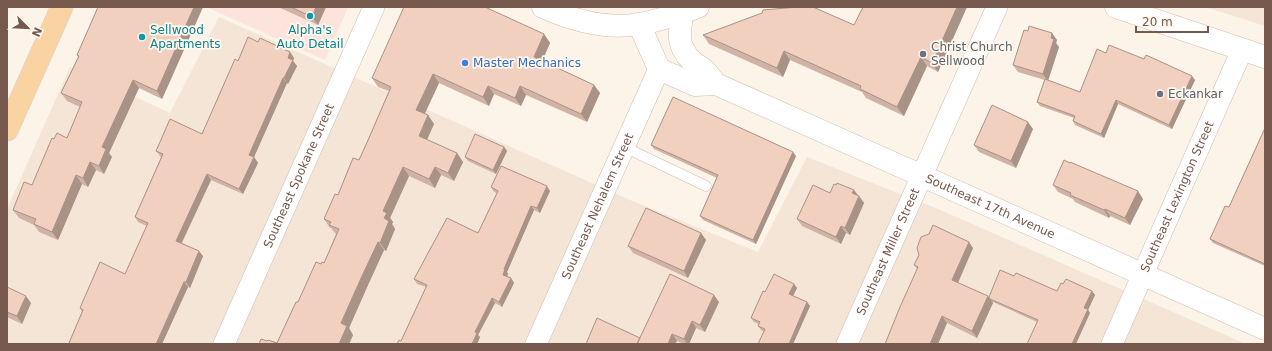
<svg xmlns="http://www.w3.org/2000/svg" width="1272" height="351" viewBox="0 0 1272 351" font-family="'DejaVu Sans',sans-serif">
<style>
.residential{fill:#f4e5d7}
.commercial{fill:#fce4dd}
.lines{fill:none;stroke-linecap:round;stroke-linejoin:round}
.lane-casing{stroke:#d1bdb1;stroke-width:11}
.street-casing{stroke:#d1bdb1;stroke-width:22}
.secondary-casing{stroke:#d4bcae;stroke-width:23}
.primary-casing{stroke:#d9d0cd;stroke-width:23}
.lane{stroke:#fff;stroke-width:10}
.street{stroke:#fff;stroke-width:21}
.secondary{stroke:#fff;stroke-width:22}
.primary{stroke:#fad3a2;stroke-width:22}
.wall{fill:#d0b3a5}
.shaded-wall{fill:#a99286}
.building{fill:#f2d0c0;stroke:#a99286}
.culture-dot{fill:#0f9aa8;stroke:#fff8ef;stroke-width:1.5}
.worship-dot{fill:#6b7280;stroke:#fff8ef;stroke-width:1.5}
.shop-dot{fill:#3f7fe0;stroke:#fff8ef;stroke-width:1.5}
.labels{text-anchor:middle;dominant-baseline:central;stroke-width:3.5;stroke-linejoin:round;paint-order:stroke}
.culture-label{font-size:12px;fill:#0d838f;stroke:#fff8ef;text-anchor:start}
.worship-label{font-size:12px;fill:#5b616d;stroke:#fff8ef;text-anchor:start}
.shop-label{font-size:12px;fill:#366cbe;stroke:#fff8ef;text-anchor:start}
.street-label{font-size:12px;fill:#77584c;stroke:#fff8ef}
</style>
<rect width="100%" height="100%" fill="#fcf3e9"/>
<path class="residential" d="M1205 7H1265V26Z
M219 17 630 200 758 252 807 157 938 209 1246 344H7V209L70 67 170 113Z"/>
<path class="commercial" d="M206 7H348L325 60Z"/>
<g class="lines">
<defs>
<path id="lane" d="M624 147 706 186"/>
<g id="street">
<path id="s1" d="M224 344 374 7"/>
<path id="s2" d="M536 344 659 69"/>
<path id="s3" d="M847 344 997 7"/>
<path id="s4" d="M1112 344 1242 50"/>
</g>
<g id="secondary">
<path d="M543 7C572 20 606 30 639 24 659 21 679 14 698 7"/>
<path d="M1116 7 1265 57"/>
<path d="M683 12C679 32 676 46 692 61 695 65 701 66 704 70 709 74 712 80 716 84"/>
<path id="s5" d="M639 24 659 69 695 85 716 84 1265 329"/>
</g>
<path id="primary" d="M7 130 62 7"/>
</defs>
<use href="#lane" class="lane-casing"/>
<use href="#street" class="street-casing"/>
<use href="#secondary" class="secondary-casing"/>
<use href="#primary" class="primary-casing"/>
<use href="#lane" class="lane"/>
<use href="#street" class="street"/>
<use href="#secondary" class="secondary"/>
<use href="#primary" class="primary"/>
</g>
<path class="wall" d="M98 7H203L162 99 139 88 109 153 112 157 104 174 96 170 88 187 82 184 58 240 39 232 34 225 19 218 13 210 32 185 54 139 67 138 80 107 67 101 61 93 78 57 77 55Z
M278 7H326L318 25Z
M863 7H967L938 72 927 66 904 116 866 98 862 92 790 60 783 77 709 44 703 35 854 25Z
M1028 31 1057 40 1056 43 1059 47 1048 80 1080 92 1106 53 1195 80 1172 129 1118 104 1104 138 1075 125 1073 121 1074 118 1040 106 1037 102 1045 80 1018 72 1013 65Z
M544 34 550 43 542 61 594 85 600 93 587 122 526 95 521 106 494 94 489 106 439 83 425 114 428 115 434 124 427 140 457 153 463 162 454 181 441 175 435 188 409 176 390 218 393 222 392 224 395 229 386 251 384 250 368 285 349 328 353 335 349 344H259L267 341 277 343 298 302 321 264 324 263 336 234 335 233 331 228H330L324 219 359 160 369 138 389 91 378 87 372 78Z
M258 42 290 52 294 58 293 61 297 66 288 84 287 83 254 157 258 163 243 194 211 180 182 243 203 256 190 288 188 287 162 344H70L69 343 82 312 80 308 125 274 147 226 138 222 135 217 161 157 160 156 156 151 202 134 238 61Z
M1265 128V266L1213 243 1210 239 1229 207Z
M1033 129 1016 168 979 152 974 145Z
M651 145 796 156 756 244 703 220 700 216 717 178 654 149Z
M504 147 507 151 496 174 468 161 465 157Z
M1053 185 1143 199 1130 225 1110 216 1109 218 1075 202 1073 199 1058 192Z
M491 187 550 191 540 213 534 210 507 272 508 274 507 276 511 278 514 283 502 307 495 303 478 335 480 337 477 344H397L401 341 426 287 417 284 414 279 478 233 497 193 494 192Z
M854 190 864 203 850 235 846 233 841 244 802 226 797 219 830 193Z
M701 233 706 240 688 278 633 253 628 246Z
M973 248 958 283 989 297 1014 276 1057 291 1063 284 1092 291 1095 295 1088 310 1090 313 1037 322 993 302 977 338 947 323 938 344 917 269 914 265 919 255Z
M794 284 797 288 793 296 807 302 810 306 793 344H758L764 332 761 330 758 326 759 324 754 322 751 318 765 292Z
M7 287 31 303 22 324 7 317Z
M719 302 705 332 696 328 689 344H684L677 341 640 338Z"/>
<path class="shaded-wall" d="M194 7H203L162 99 157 91Z
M316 7H326L318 25 312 17Z
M957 7H967L938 72 932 63Z
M1052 33 1057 40 1056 43 1059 47 1048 81 1043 74 1051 38Z
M544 34 550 43 540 66 534 57Z
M784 51 790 60 783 77 777 68Z
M290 52 294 58 293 61 297 66 288 84 284 78 288 58Z
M921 57 927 66 904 116 897 107Z
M433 74 439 83 422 119 416 110Z
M1192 76 1195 80 1172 129 1169 125Z
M283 78 287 83 254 157 258 163 243 194 239 189 249 155Z
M133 80 139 88 109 153 112 157 104 174 99 166 102 147Z
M594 85 600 93 587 122 581 114Z
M488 86 494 94 489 106 483 97Z
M520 86 526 95 521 106 515 98Z
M1116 100 1118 104 1104 138 1101 134Z
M428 115 434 124 425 144 419 136Z
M1028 122 1033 129 1016 168 1011 161Z
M504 147 507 151 496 174 493 170Z
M793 152 796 156 756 244 753 240Z
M457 153 463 162 454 181 448 173Z
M90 162 96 170 88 187 83 178Z
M403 167 409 176 390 218 393 222 392 224 395 229 386 251 380 243 384 218 383 211Z
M435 167 441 175 435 188 429 179Z
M207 174 211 180 180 246 176 241Z
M76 175 82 184 58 240 52 232Z
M547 186 550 191 540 213 537 208Z
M854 190 859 197 852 193Z
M1138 191 1143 199 1130 225 1125 218Z
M859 196 864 203 850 235 845 228Z
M531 206 534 210 507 272 508 274 506 279 503 275 504 269Z
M1105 209 1110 216 1109 218 1104 210Z
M841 226 846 233 841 244 836 237Z
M701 233 706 240 688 278 684 271Z
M378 242 384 250 368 285 349 328 353 335 349 344H339L341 323 362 276Z
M969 242 973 248 956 287 952 280Z
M199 251 203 256 190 288 186 282Z
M511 278 514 283 502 307 499 302Z
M184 282 188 287 162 344H156Z
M794 284 797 288 792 298 789 294Z
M1092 291 1095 295 1088 310 1090 313 1076 344H1072L1084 308Z
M714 295 719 302 705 332 700 325Z
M26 296 31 303 22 324 17 316Z
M988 296 993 303 977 338 972 331Z
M492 298 495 303 478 335 480 337 477 344H472L475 332Z
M807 302 810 306 793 344H789Z
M942 316 947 323 938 344H930Z
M692 321 696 328 689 344H687L684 339Z
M672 334 677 341 675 344H668Z"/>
<path class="building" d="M98 7H194L157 91 133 80 102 147 106 149 99 166 90 162 83 178 76 175 52 232 34 224 36 219 13 210 24 182 32 185 52 138 54 139 57 133 67 138 82 102 61 93 79 56 77 55Z
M291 7H316L312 17Z
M404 7H485L544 34 534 57 594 85 581 114 520 86 515 98 488 86 483 97 433 74 416 110 428 115 419 136 457 153 448 173 435 167 429 179 403 167 383 211 387 213 384 218 389 221 380 243 378 242 362 276 341 323 347 326 339 344H259L261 339 267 341 268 340 277 343 296 302H298L316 262 321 264 322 262 324 263 339 229 329 225 331 222 324 219 335 194 338 195 353 158 359 160 369 138 391 87 372 78Z
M798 7H813L854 25 863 7H957L932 63 921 57 897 107 860 89 861 86 784 51 777 68 703 35 762 13 763 10Z
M1029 26 1052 33 1051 38 1054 39 1043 74 1013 65 1024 30 1028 31Z
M248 37 258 42 260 38 290 52 288 58 293 60 284 78H283L249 155 254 157 239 189 207 174 176 241 199 251 186 282H184L156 344H72L69 343 83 310 80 308 100 262 125 274 148 223 135 217 163 154 156 151 170 119 202 134 235 59 238 61Z
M1109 45 1144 59 1146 55 1192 76 1169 125 1116 100 1101 134 1073 121 1075 116 1037 102 1045 79 1080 92 1097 49 1106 53Z
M673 97 793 152 753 240 700 216 718 175 651 145Z
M992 105 1028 122 1011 161 974 145Z
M1265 128V264L1210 239 1225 206 1229 207Z
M475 134 504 147 493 170 465 157Z
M1064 160 1070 163V162L1138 191 1125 218 1105 209 1104 210 1070 195 1071 193 1053 185Z
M501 166 547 186 537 208 531 206 504 269H505L503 275 511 278 499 302 492 298 475 332 477 333 472 344H397L399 340 401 341 427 285 414 279 447 218 478 233 498 191 491 187Z
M837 183 854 190 852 193 859 196 845 228 841 226 836 237 797 219 813 185 830 193 834 184 836 185Z
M646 208 701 233 684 271 628 246Z
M933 225 969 242 952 280 988 296 972 331 942 316 930 344H885L900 307 918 267 914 265 919 255 917 248 921 237 929 234Z
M1000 270 1014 276 1016 273 1057 291 1061 283 1063 284 1066 279 1092 291 1084 308 1088 309 1072 344H1027L1038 320 990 299 989 297Z
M670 274 714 295 700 325 692 321 684 339 672 334 668 344H637Z
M774 274 794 284 789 294 807 302 789 344H758L765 329 758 326 760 322 751 318 763 291 765 292Z
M7 287 26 296 17 316 7 312Z
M597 318 640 338 637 344H586Z"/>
<g class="culture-dot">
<circle cx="310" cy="16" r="4"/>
<circle cx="142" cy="37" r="4"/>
</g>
<g class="worship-dot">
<circle cx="923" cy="54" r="4"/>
<circle cx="1160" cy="94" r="4"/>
</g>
<circle class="shop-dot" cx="465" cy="63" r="4"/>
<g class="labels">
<g class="culture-label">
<text x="150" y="30">Sellwood<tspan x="150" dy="14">Apartments</tspan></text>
<text x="310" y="30" text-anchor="middle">Alpha's<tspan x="310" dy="14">Auto Detail</tspan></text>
</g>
<g class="worship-label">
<text x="931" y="47">Christ Church<tspan x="931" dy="14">Sellwood</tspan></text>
<text x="1168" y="94">Eckankar</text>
</g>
<g class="shop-label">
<text x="473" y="63">Master Mechanics</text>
</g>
<g class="street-label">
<text stroke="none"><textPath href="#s1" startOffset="184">Southeast Spokane Street</textPath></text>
<text stroke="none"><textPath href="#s4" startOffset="161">Southeast Lexington Street</textPath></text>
<text stroke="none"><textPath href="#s2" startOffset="151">Southeast Nehalem Street</textPath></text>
<text stroke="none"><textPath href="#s5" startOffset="410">Southeast 17th Avenue</textPath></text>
<text stroke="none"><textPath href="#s3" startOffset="101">Southeast Miller Street</textPath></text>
</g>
</g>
<rect width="1272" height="351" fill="none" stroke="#77584c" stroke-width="16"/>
<g transform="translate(28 28) rotate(114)" stroke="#fff8ef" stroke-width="3" paint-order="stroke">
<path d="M0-3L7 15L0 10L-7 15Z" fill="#77584c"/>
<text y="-6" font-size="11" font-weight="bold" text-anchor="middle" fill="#77584c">N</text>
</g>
<path d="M1136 26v6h72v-6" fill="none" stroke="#77584c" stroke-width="2"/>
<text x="1142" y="26" font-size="12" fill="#77584c" stroke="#fff8ef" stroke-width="3" paint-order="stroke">20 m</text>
</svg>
